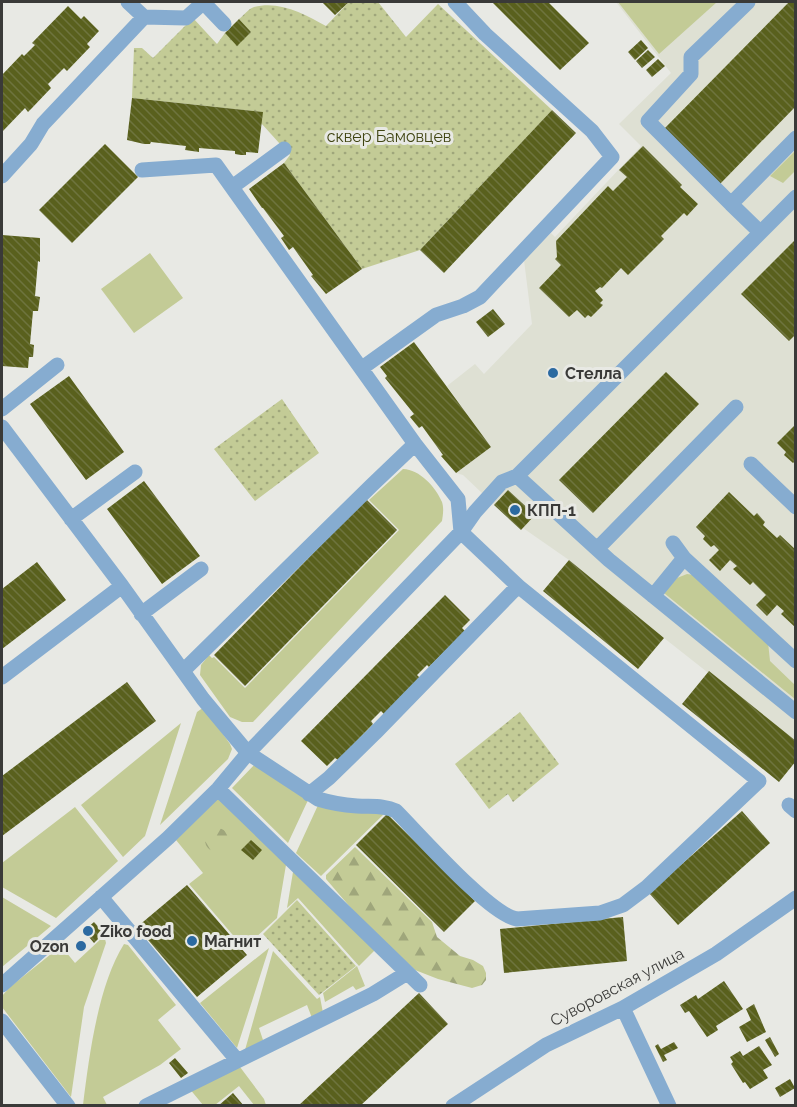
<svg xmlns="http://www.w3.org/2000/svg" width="797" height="1107" viewBox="0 0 797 1107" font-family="Raleway,sans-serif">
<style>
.built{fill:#dee0d3}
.grass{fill:#c3cb96}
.forest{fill:url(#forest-firs)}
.park{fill:url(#park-dots)}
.building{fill:url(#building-back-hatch)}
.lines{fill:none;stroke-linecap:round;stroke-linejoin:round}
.minor{stroke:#86acd0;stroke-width:15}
.poi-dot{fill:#2c6aa1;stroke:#e8e9e4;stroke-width:2}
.labels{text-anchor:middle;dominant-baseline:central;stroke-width:6;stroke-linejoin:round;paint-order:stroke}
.park-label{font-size:16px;fill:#3f4411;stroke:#e8e9e4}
.poi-label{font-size:16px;font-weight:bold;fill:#3a3a38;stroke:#e8e9e4;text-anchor:start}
.street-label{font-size:16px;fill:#3a3a38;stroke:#e8e9e4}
</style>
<defs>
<pattern id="forest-firs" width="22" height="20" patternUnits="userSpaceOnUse" patternTransform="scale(1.5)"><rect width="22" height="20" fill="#c3cb96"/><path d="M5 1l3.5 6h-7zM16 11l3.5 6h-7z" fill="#9fa67b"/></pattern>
<pattern id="park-dots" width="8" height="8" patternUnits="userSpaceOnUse" patternTransform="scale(1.5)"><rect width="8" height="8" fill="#c3cb96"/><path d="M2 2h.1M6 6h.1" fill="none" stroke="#9fa67b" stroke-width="1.8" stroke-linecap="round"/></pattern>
<pattern id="building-back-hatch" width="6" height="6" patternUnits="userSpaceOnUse" patternTransform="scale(1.5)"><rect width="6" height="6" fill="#59601d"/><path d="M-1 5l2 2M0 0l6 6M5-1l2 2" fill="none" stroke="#6e743e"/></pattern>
</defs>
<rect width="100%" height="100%" fill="#e8e9e4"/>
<path class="built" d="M616 2H795V741L664 638 569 560 523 528 521 530 463 475 456 473 491 447 447 386 475 364 484 374 532 324 524 260 551 233 555 237 641 146 619 124 671 73Z"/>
<path class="grass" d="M618 2H717L659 54Z
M795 151V171L783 183 770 176Z
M150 253 183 298 134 333 101 289Z
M403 469C420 470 435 486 442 502 444 508 443 515 442 521L253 722H242L230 717 200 675 201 665 209 655 212 658 214 657 245 688 399 530 369 500Z
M687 574 694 575 768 642 770 661 795 685V699L664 593 677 578Z
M204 707 230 744 232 749 228 759 160 825 197 712Z
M181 723 145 836 123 857 81 805Z
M256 763 309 798 288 843 232 788Z
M220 796 287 859 277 918 244 948 189 884 203 873 176 840Z
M319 803 386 812 321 876 296 853Z
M75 807 118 861 56 918 2 887V863Z
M294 866 379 946 359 966 298 898 287 908Z
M2 897 51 926 2 967Z
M103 937 105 939 106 943 84 1007 71 1097 2 1007V996L10 987 61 946 75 963Z
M124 944 128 945 176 1005 158 1020 181 1049 160 1065 103 1097 107 1105H83C89 1057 98 985 124 944Z
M269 948 237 1048 200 1003Z
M273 951 317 999 320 997 323 1013 312 1018 307 1005 259 1028 263 1040 245 1050Z
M357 966 365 986 356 990 353 986 325 1002 323 993Z
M237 1063 264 1099 266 1105H254L239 1086 215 1105H203L189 1088Z"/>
<path class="forest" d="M205 840a12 12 0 1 1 24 0a12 12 0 1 1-24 0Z
M355 847 432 922 437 937 460 956 473 960 483 966 486 973V980L482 985 472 988 438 979 415 970 363 922 326 879V875Z"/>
<path class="park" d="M349 2H378L406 37 438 4 552 110 420 250 362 269 284 163 290 155 261 123 262 112 132 98 134 48H142L153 58 193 18 217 44 225 33 237 45 251 32 239 19C243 16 248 9 254 7 279 0 305 14 326 26Z
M282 399 319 453 255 501 214 449Z
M520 712 559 764 513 802 508 794 489 809 455 764Z
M297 900 356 966 319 995 263 934Z"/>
<path class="building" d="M322 2H349L335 15Z
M492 2H548L589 43 560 70Z
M789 2H796V106L720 184 664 129Z
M68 6 81 19 84 16 99 31 87 44 90 47 67 71 64 68 48 84 51 88 32 108 28 112 25 108 2 132V75L22 54 24 56 35 45 32 43Z
M239 19 251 32 237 46 225 33Z
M641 40 648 48 635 60 628 52Z
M648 50 655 57 642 68 636 61Z
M658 59 665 66 652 77 646 70Z
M132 98 263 112 258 153 246 152V155H241L235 154V151L199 148V152L185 150 186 146 151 142 150 144H144L127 140Z
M552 110 576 133 444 273 420 250Z
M105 144 138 177 72 243 39 210Z
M643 146 682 185 680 187 698 204 687 216 684 213 661 236 664 239 628 275 621 268 602 288 600 287 595 291 603 300 600 303 603 305 591 317 588 315 585 318 577 310 569 317 539 288 561 265 555 259 557 257 556 241 608 186 613 191 627 177 619 170Z
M284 163 362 269 326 294 311 276 313 275 293 247 289 250 281 238 284 236 263 208H262L249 189Z
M2 235 40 238V262L38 261 35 296 40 297 38 311H33L30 344 34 345 33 357H29L28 368 2 366Z
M796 239V334L789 341 741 294Z
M493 309 505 324 488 337 476 322Z
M414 342 491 447 456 473 441 456 443 455 422 426 419 428 410 417 414 414 385 378 387 376 380 367Z
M666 372 699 404 593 513 559 480Z
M69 376 124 452 86 480 30 404Z
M796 424V460L793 463 784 455 786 452 777 443Z
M144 481 200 556 162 584 107 509Z
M508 490 535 515 521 530 494 505Z
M729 492 754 516 757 513 765 522 763 525 777 538 780 535 796 550V628L781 614 784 611 777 605 767 616 756 605 766 595 753 582 750 585 733 569 737 566 730 560 720 571 709 560 719 550 714 545 711 547 703 539 705 536 696 527Z
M366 499 397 530 245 686 214 655Z
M569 560 664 638 638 669 543 591Z
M37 562 66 600 2 649V589Z
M445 595 470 620 462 628 465 631 429 667 427 665 417 675 420 678 384 714 381 711 371 721 373 724 338 760 335 758 327 766 301 741Z
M709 671 796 741V761L779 782 682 704Z
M127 682 156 721 2 836V776Z
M742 811 770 843 678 925 649 893Z
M387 814 475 901 444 932 356 845Z
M251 840 262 850 253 860 241 850Z
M187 885 247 955 197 997 137 927Z
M623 917 627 961 504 973 500 929Z
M94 922 104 933 94 943 84 931Z
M724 981 743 1009 716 1026 718 1030 707 1037 689 1011 685 1013 680 1005 696 995 698 999Z
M419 993 448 1024 360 1106H298Z
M754 1004 766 1032 747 1042 739 1027 751 1020 746 1009Z
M770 1037 779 1054 775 1057 765 1040Z
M674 1042 678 1048 664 1055 667 1060 663 1062 655 1046 658 1044 661 1049Z
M759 1046 772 1065 763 1070 768 1078 750 1089 745 1082 743 1083 731 1064 733 1062 730 1057 740 1051 743 1056Z
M175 1058 188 1073 181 1078 169 1063Z
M790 1079 795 1088 780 1097 775 1088Z
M233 1093 244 1106H218Z"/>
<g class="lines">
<path class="minor" d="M128 2 144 17 186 18 204 2
M203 2 224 24
M2 176 31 144 43 124 144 17
M232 187 284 149
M731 204 648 121 691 74V57L748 2
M760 232 731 204 796 138
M362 368 436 315 463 306 480 297 612 157 592 131 485 34 455 2
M2 409 57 365
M2 427 122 586 203 699 248 753 318 799C331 803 344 805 357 806 371 807 384 805 396 811 419 834 490 915 517 919L600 913 623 905 647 887 759 781 518 586 461 532 458 499 415 444 216 165 142 170
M751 464 796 507
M517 476 609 560 796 712
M71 519 135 472
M673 543 684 558 796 661
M597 549 736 407
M653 596 684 558
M141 614 201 569
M183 671 372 485 415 444
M2 677 122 586
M218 789 420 985
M309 794 329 778 375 733 518 586
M789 805 796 811
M101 897 237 1060
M2 985 168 838 218 789 248 753 461 532 475 512 502 482 517 476 796 197
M623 1008 669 1106
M2 1021 68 1106
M146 1106 373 994 407 973
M453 1106 546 1045 623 1008 716 954 796 898"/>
</g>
<g class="poi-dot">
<circle cx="553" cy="373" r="6"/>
<circle cx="515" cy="510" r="6"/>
<circle cx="88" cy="931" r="6"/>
<circle cx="192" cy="941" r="6"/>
<circle cx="81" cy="946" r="6"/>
</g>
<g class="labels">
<g class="park-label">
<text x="389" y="136">сквер Бамовцев</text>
</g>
<g class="poi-label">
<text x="565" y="373">Стелла</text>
<text x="527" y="510">КПП-1</text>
<text x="100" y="931">Ziko food</text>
<text x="204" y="941">Магнит</text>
<text x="69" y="946" text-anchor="end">Ozon</text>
</g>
<g class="street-label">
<text transform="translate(617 987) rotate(-28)">Суворовская улица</text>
</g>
</g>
<rect width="797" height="1107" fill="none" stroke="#3a3a38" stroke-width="6"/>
</svg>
